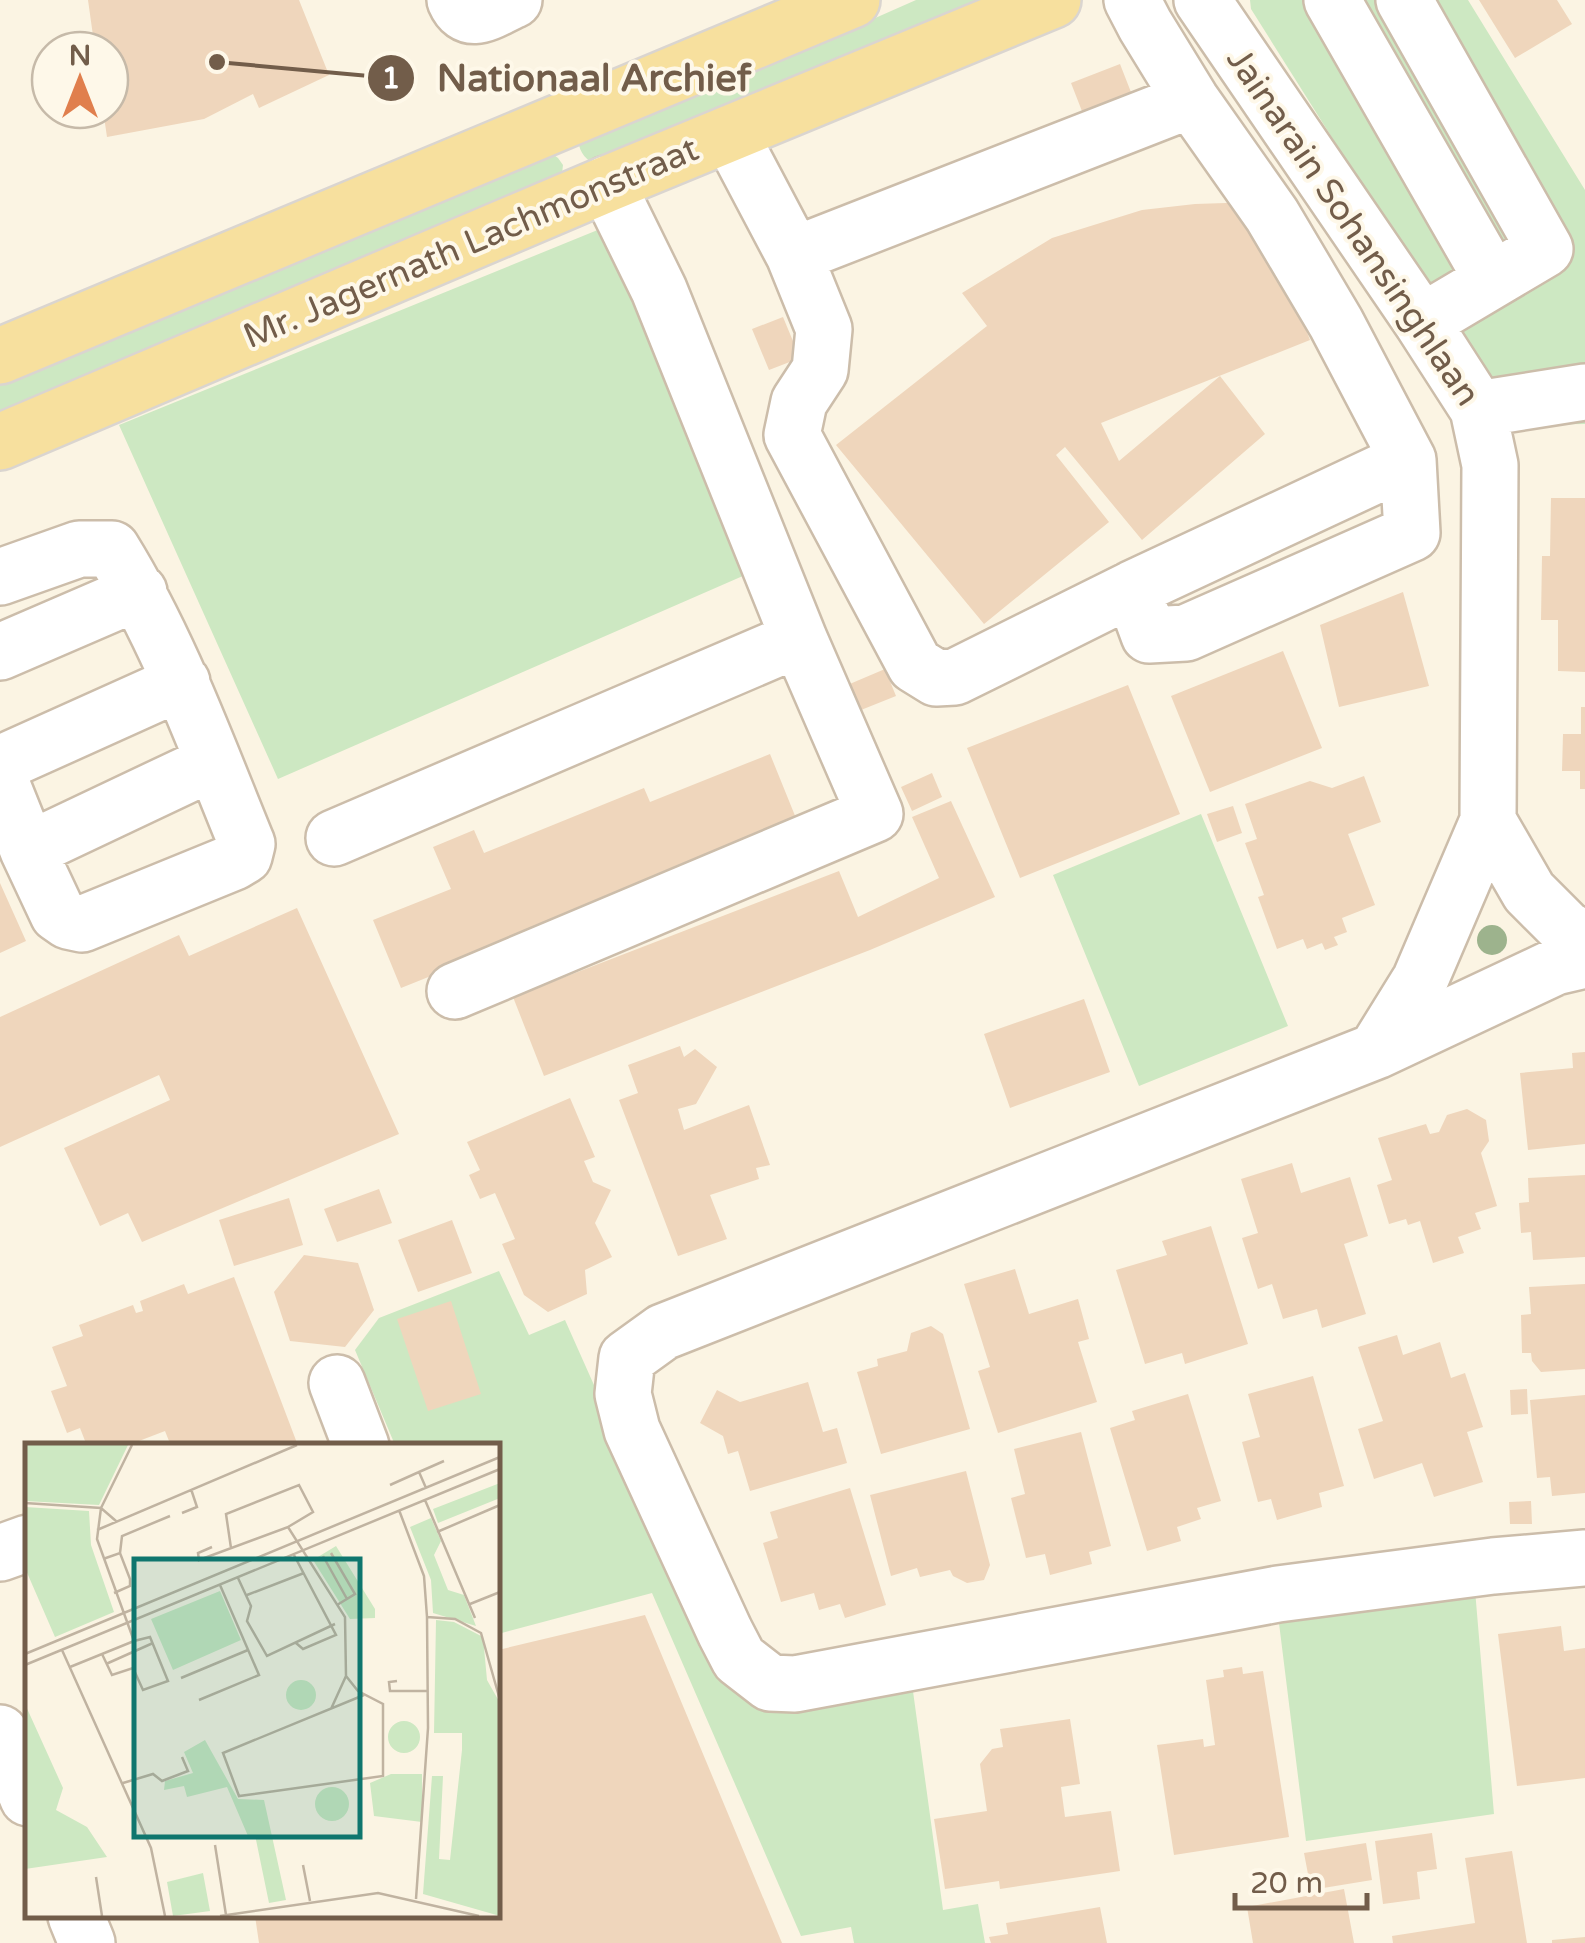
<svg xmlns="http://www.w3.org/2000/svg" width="1585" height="1943" viewBox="0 0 1585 1943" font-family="'Varela Round',sans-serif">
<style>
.green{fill:#cde8c2}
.building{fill:#efd6bc}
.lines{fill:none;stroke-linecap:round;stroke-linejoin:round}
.minor-casing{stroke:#ccbdaa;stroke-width:60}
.major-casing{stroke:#dad5d0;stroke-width:60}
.minor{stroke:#fff;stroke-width:55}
.major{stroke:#f7e09e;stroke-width:55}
.tree{fill:#9db38d}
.labels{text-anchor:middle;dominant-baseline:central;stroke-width:8;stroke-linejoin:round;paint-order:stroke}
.street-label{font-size:35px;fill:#725d4a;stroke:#fef8e9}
.inset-road{fill:none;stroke:#c0b3a1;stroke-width:2.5}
.view{fill:#0f766e;fill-opacity:0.15;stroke:#0f766e;stroke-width:5}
.inset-edge{fill:none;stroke:#725d4a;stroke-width:5}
.leader{fill:none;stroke:#725d4a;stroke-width:4}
.callout-dot{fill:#725d4a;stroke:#fef8e9;stroke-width:4}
.mark-label{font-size:30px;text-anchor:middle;font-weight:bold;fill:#fff}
.callout-label{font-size:38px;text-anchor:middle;font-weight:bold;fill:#725d4a;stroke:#fef8e9;stroke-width:8;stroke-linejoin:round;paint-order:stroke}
</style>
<rect width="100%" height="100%" fill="#fbf4e3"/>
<path class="green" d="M916 0H1002L598 166C586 160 580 154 578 140L787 57Z
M1250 0H1468L1585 190V424L1513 425 1251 9Z
M551 153 558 158 563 165 561 182 0 412V378Z
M605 227 752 572 278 779 119 425Z
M1201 814 1288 1026 1139 1086 1053 875Z
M499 1271 529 1335 565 1320 717 1661 912 1684 943 1910 978 1904 985 1943H854L851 1927 801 1936 652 1593 498 1634V1446L395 1445 355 1350 379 1318Z
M1475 1590 1494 1814 1306 1841 1278 1615Z"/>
<path class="building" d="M88 0H299L329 75 259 108 253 94 204 119 107 137 103 110H110V50H95Z
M1479 0H1557L1572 24 1515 58Z
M1120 64 1136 105 1087 124 1071 83Z
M1256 202 1310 340 1101 423 1119 461 1220 376 1265 434 1142 540 1065 447 1056 455 1109 522 984 624 836 445 987 326 962 293 1052 238 1142 210 1195 204Z
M783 317 800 358 769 370 752 329Z
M1551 498H1585V672L1558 671V620H1541L1542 556H1550Z
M1403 592 1429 686 1339 707 1320 625Z
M1283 651 1322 748 1210 792 1171 696Z
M885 669 896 696 856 712 845 686Z
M1128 685 1180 814 1020 878 967 748Z
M1581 707H1585V789H1580V771H1562L1563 734H1581Z
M770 754 800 828 401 988 373 920 451 889 433 847 474 830 484 853 644 788 650 802Z
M932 773 942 797 912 811 901 787Z
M1364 776 1381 822 1348 834 1375 905 1342 918 1347 932 1334 937 1338 945 1325 950 1322 943 1307 949 1303 939 1277 949 1258 897 1264 895 1245 843 1257 839 1245 804 1310 781 1332 788Z
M951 801 995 897 870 950 544 1076 513 997 839 871 858 917 939 878 912 817Z
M1233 806 1242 833 1217 842 1207 814Z
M0 883 26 941 0 953Z
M297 908 399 1134 142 1242 128 1213 100 1226 64 1148 170 1100 159 1075 0 1147V1017L179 935 189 956Z
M1084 999 1110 1072 1010 1108 984 1034Z
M680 1046 684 1057 695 1049 717 1067 696 1104 678 1109 684 1130 749 1105 770 1165 756 1168 759 1179 710 1195 727 1239 678 1256 619 1100 638 1093 628 1065Z
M1585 1052V1144L1528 1150 1520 1073 1573 1068 1572 1053Z
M570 1098 595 1157 584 1161 593 1182 611 1190 595 1223 612 1257 585 1270 587 1294 548 1312 524 1295 502 1244 515 1239 495 1193 480 1199 469 1175 480 1170 467 1142Z
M1467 1109 1486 1120 1489 1141 1481 1153 1497 1206 1475 1213 1481 1229 1458 1237 1464 1253 1433 1263 1420 1221 1408 1225 1406 1219 1389 1224 1377 1185 1392 1180 1378 1138 1426 1124 1430 1134 1439 1132 1447 1115Z
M1292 1163 1301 1193 1350 1177 1368 1236 1344 1244 1366 1314 1322 1328 1317 1309 1283 1319 1272 1284 1258 1289 1242 1238 1258 1233 1241 1179Z
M1585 1175V1257L1533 1260 1531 1232 1521 1233 1519 1203 1529 1202 1528 1178Z
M379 1189 392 1223 337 1242 324 1209Z
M289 1198 303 1245 234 1266 219 1220Z
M452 1220 472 1273 418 1292 398 1240Z
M1211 1226 1248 1344 1185 1364 1182 1353 1145 1364 1116 1270 1167 1255 1162 1241Z
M304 1255 358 1263 374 1310 345 1347 290 1341 274 1292Z
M1015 1269 1029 1314 1078 1299 1089 1339 1078 1342 1097 1402 998 1433 978 1371 990 1367 964 1284Z
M234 1277 297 1443 290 1446H171L165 1431 126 1446H87L80 1428 67 1433 51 1391 67 1386 52 1347 83 1336 79 1325 133 1305 136 1313 143 1311 140 1301 184 1284 188 1294Z
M1585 1284V1369L1541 1372 1532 1361 1531 1353H1522L1521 1315 1531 1314 1529 1287Z
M451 1301 481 1394 428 1411 397 1319Z
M931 1326 943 1334 970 1429 881 1454 857 1372 878 1366 877 1359 907 1351 911 1333Z
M1397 1335 1403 1355 1440 1342 1451 1378 1465 1373 1483 1427 1467 1432 1483 1482 1434 1497 1422 1463 1374 1479 1358 1429 1383 1421 1358 1347Z
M1313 1376 1344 1486 1319 1493 1322 1507 1277 1520 1271 1499 1258 1502 1242 1442 1260 1437 1248 1394Z
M808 1382 823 1432 837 1428 847 1463 750 1491 738 1451 728 1454 723 1436 700 1423 717 1390 740 1402Z
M1527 1389 1528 1414 1511 1415 1510 1390Z
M1188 1394 1221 1501 1197 1508 1201 1519 1177 1527 1181 1541 1147 1551 1110 1428 1135 1420 1132 1411Z
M1585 1395V1493L1552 1496 1550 1477 1537 1478 1530 1400Z
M1081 1432 1111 1546 1089 1552 1092 1564 1050 1575 1045 1554 1026 1558 1011 1498 1025 1494 1014 1449Z
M966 1471 990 1565 984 1580 967 1583 953 1576 950 1570 920 1577 917 1568 891 1576 870 1495Z
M850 1488 886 1605 845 1618 840 1604 819 1610 814 1593 781 1602 763 1543 778 1538 770 1512Z
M1531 1501 1532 1524H1510L1509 1502Z
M645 1615 782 1943H259L255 1916H498V1650Z
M1561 1626 1564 1651 1585 1648V1778L1517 1786 1498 1634Z
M1242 1667 1243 1674 1263 1671 1289 1837 1174 1855 1157 1745 1203 1739 1204 1747 1215 1745 1206 1680 1224 1677 1223 1670Z
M1070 1719 1080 1784 1061 1787 1065 1817 1111 1811 1120 1871 1000 1889 999 1881 945 1889 934 1819 987 1811 980 1764 992 1749 1003 1747 1000 1729Z
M1432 1833 1437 1869 1417 1872 1420 1899 1383 1904 1375 1841Z
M1366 1843 1372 1880 1311 1890 1304 1853Z
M1512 1851 1527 1943H1393L1392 1936 1475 1923 1465 1858Z
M1344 1889 1354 1943H1253L1247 1907Z
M1100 1907 1107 1943H991L989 1937 1008 1934 1006 1923Z
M1585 1937V1943H1552V1940Z"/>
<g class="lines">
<defs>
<path id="minor" d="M455 0C468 30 492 9 514 0
M1132 0 1145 25 1191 100 1272 215 1336 323 1408 460 1412 533 1186 633 1149 635 1132 589
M1202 0 1422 322 1478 409 1490 465 1488 821 1420 980 1376 1051
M1332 0 1492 279
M1404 0 1545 249 1422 322
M730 134 794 255 824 329 820 370 799 402 792 435 915 665 936 678 955 677 1132 589 1408 460
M794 255 1191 100
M1478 409 1585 392
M0 577 79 549H112C169 641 206 744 247 844L244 856 234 862 82 924 68 921 58 914 28 850 0 780
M0 652 139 592
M0 764 182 682
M1488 821 1529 892 1565 928 1585 940
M334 838 799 639
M28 850 214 762
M1585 960 1555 967 1376 1051 663 1332 627 1358 623 1394 632 1430 725 1632 739 1659 770 1683 795 1684 1278 1594 1493 1566 1585 1558
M455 991 875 814 799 639 659 290 607 184
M337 1383 361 1446
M0 1553 28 1543
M0 1733 28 1798
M76 1916 87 1943"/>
<path id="major" d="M0 356 852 0
M0 442 607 184 1053 0"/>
</defs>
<use href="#minor" class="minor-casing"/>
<use href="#major" class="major-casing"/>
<use href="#minor" class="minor"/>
<use href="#major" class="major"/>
</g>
<circle class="tree" cx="1492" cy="940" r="15"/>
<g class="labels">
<g class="street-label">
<text transform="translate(1353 227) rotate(56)">Jainarain Sohansinghlaan</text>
<text transform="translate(471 243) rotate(-23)">Mr. Jagernath Lachmonstraat</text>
</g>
</g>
<g transform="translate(25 1443)">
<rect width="475" height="475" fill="#fbf4e3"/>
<path d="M0 2H103L74 62 0 58ZM475 40V55L413 80 408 66ZM0 64 64 68 66 102 89 169 30 194 0 125ZM406 75 416 98 409 112 423 147 439 152 451 183 408 170 406 137 385 84ZM311 103 350 166V175L325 176 288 117ZM195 148 216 197 148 227 126 176ZM411 177 429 179 458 194 462 237 475 260V473L398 451 407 333H418L414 416 425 417 437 307V290H409ZM261 252a15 15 0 1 1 30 0a15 15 0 1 1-30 0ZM0 261 38 345 31 367 62 384 82 414 0 426ZM363 294a16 16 0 1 1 32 0a16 16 0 1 1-32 0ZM180 297 213 356 239 357 261 457 244 460 230 392 223 393 202 344 162 354 159 343 139 347 140 338 168 330 159 309ZM366 331H397V379L349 373 345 340ZM290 361a17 17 0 1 1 34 0a17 17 0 1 1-34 0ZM178 430 185 468 148 473 142 439Z" fill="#cde8c2"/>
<path class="inset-road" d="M107 2 76 65 72 96 109 198M365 42 394 29M401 45 394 29 419 18M400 57 450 175M0 60 76 65 91 78M374 67 399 133 402 174 403 285 391 456M157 70 172 64 166 46M72 87 272 2M412 89 475 62M187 104 173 110 174 117 263 84 320 174 321 233 306 266M206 105 201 71 274 42 288 69 263 84M95 110 97 93 145 73M306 110 330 151 312 162M269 112 311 192 278 206 271 200M298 113 322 156M78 116 95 110 105 136V143L89 150M213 135 226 163 222 178 242 213 310 181M222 152 279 130M445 161 475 149M402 174 430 176 456 190 475 257M37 207 126 405 140 473M0 211 475 14M81 221 128 200M0 222 475 26M45 224 109 198 125 194 143 238 118 247 108 225 87 232 77 211M321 233 333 248 358 261V333L214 353 198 310 339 252M156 235 223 207M372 238 364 239 365 248H402M174 257 234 232 195 142M98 340 128 331 137 338 163 328 157 314M190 402 201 472M278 422 285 458M71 434 77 473M195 473 353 450 454 473"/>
<path class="view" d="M109 116H335V394H109Z"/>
<rect width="475" height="475" class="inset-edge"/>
</g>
<path class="leader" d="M217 62L391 78"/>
<g class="callout-dot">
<circle cx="217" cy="62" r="10"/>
<circle cx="391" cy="78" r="25"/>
</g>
<g class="mark-label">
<text x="391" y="88">1</text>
</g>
<g class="callout-label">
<text x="594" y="91">Nationaal Archief</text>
</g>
<g transform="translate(80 80)"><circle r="48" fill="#fef8e9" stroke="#c6baa9" stroke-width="2.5"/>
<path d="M0-8L18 38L0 25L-18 38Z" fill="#e07f4d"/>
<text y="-15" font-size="28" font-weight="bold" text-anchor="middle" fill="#725d4a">N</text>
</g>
<path d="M1235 1893v15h132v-15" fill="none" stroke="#725d4a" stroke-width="5"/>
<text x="1250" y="1893" font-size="30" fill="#725d4a" stroke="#fef8e9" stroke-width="8" paint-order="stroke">20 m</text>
</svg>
